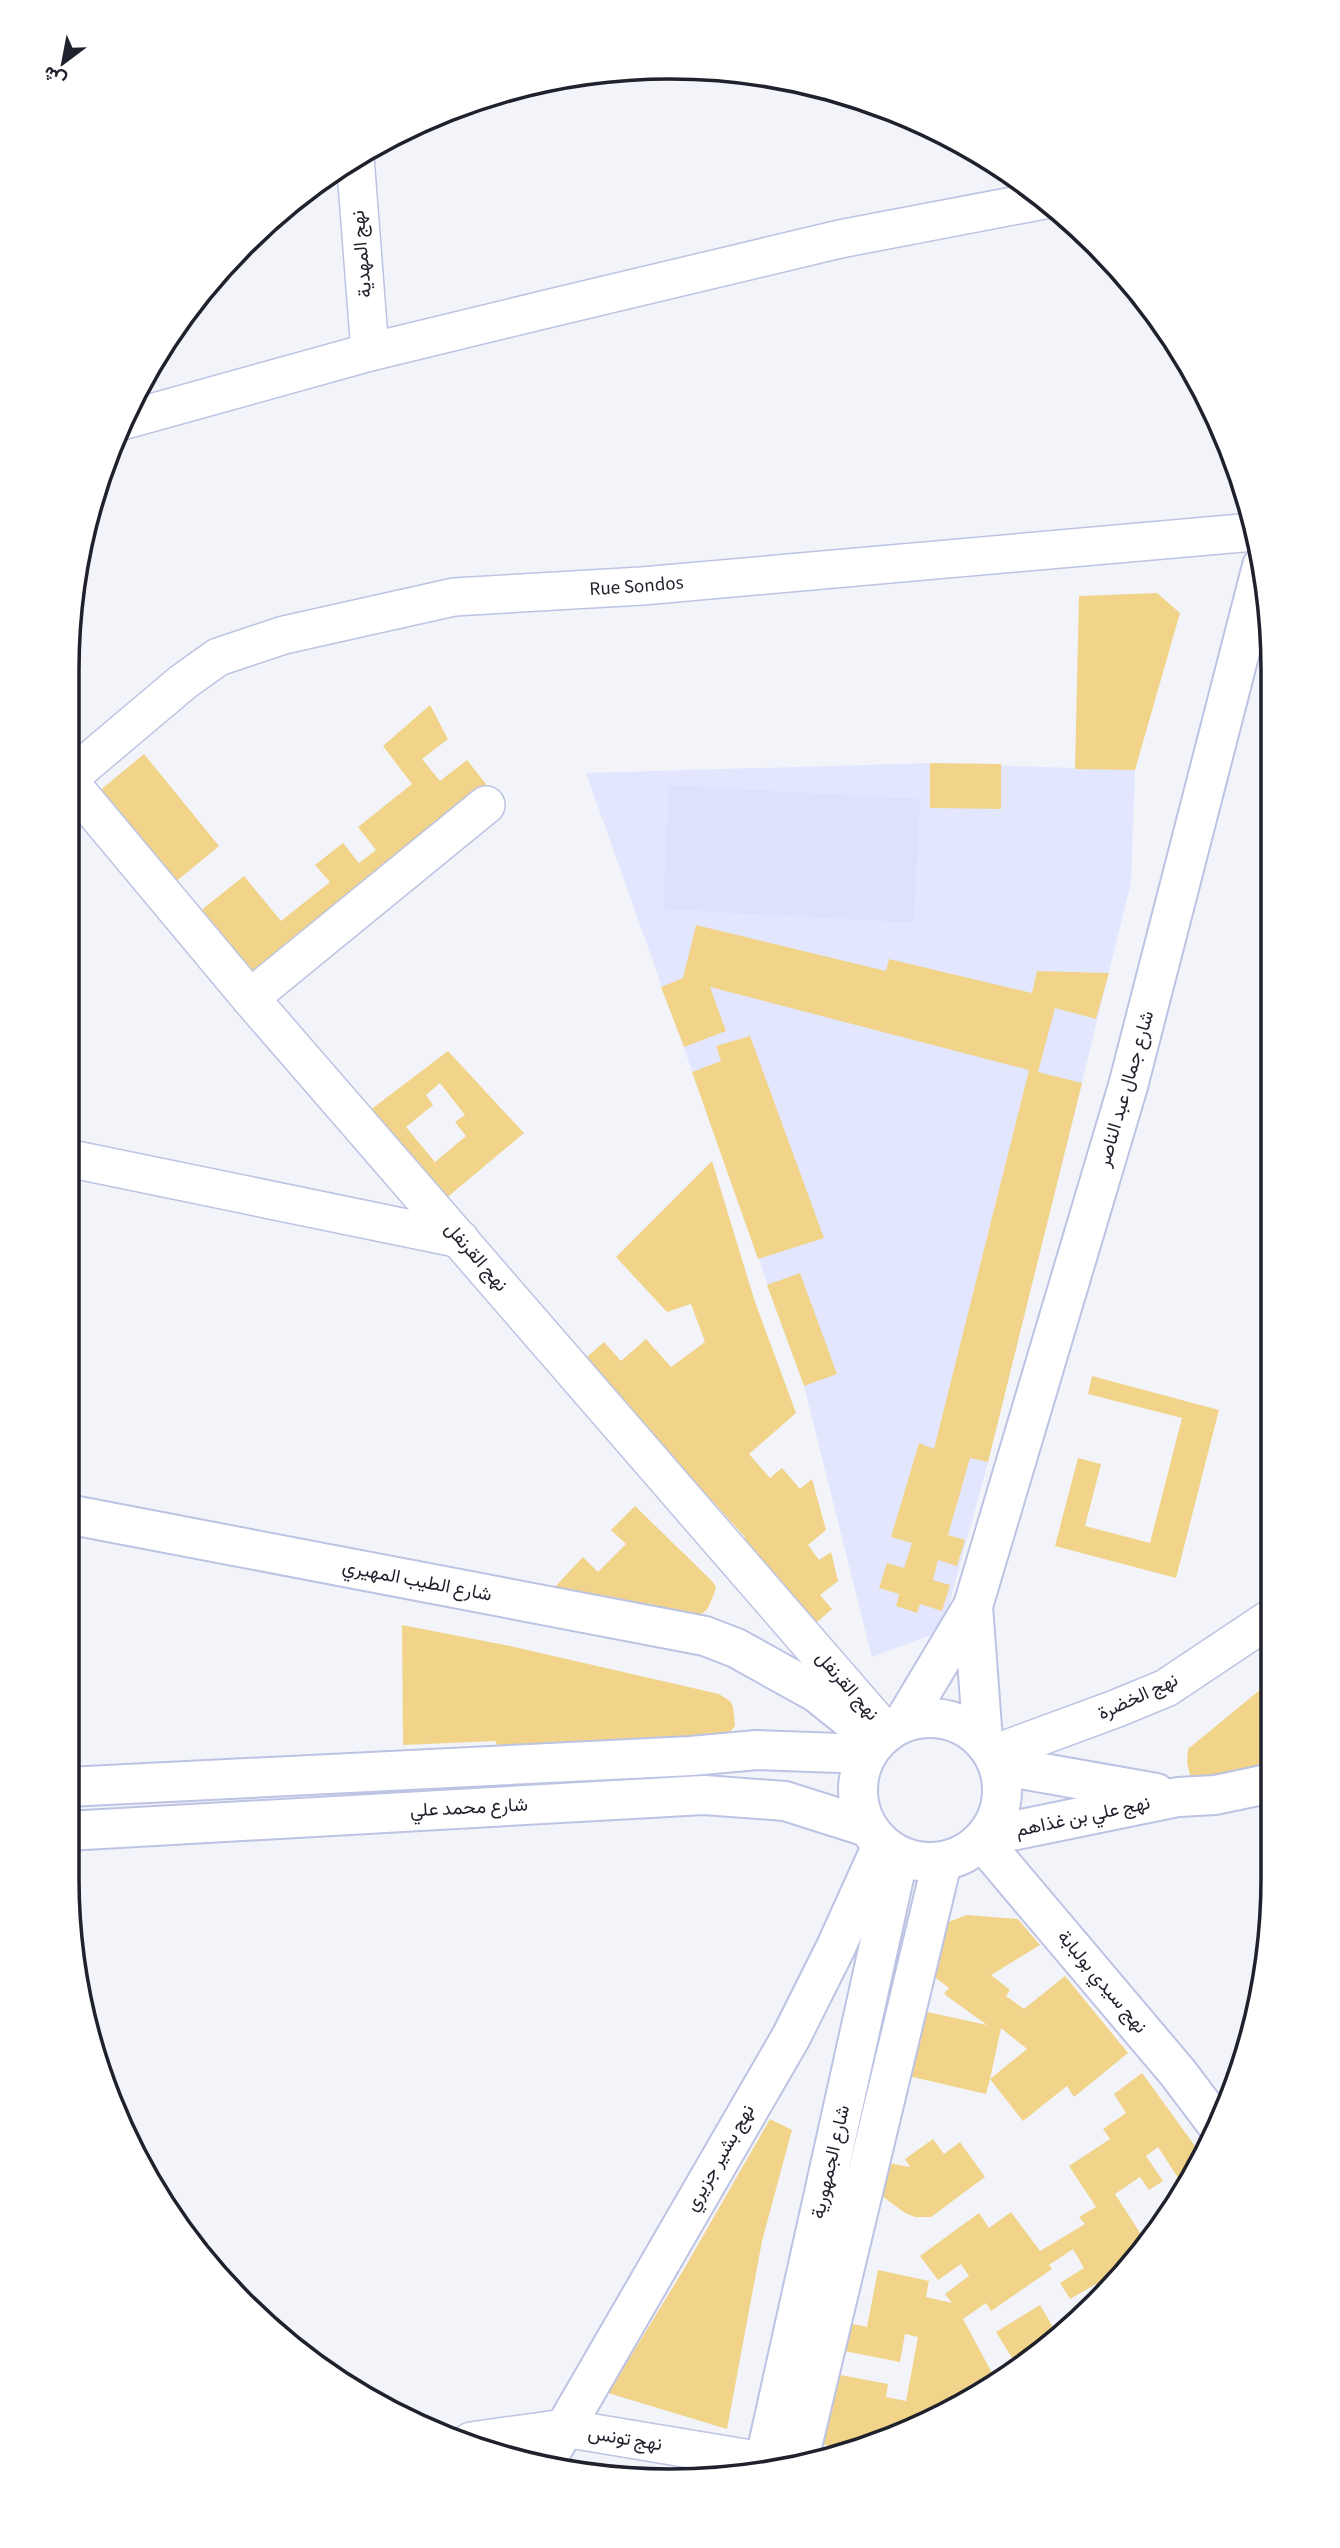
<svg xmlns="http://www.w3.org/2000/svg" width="1340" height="2548" viewBox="0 0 1340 2548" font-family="'Source Sans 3',Vazirmatn,sans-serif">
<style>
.built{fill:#e2e7ff}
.green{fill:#dde2fa}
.building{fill:#f1d48a;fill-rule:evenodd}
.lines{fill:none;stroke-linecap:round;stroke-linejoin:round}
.street-casing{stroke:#bdc3e3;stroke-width:40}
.secondary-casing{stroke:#bdc3e3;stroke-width:42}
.street{stroke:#fff;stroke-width:37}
.secondary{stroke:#fff;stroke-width:38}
.labels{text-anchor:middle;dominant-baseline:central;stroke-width:7;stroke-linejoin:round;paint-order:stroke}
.street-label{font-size:19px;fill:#1f212c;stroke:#fff}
.rim{fill:none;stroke:#1f212c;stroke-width:3.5}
</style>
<rect width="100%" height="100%" fill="#f2f4fa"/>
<path class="built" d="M930 763 1135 770 1131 883 988 1462 942 1631 872 1657 804 1386 586 773Z"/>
<path class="green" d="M669 785 920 799 914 923 663 909Z"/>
<path class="building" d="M1157 593 1180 613 1135 770 1075 769 1079 596Z
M430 705 448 739 422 759 440 781 467 760 493 793 248 993 189 920 244 876 281 921 330 882 315 865 343 843 359 863 376 850 358 827 412 784 383 746Z
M144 754 219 846 167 889 92 797Z
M930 763 1001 764V809L930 808Z
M696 925 886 971 889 959 1032 993 1037 971 1109 973 1096 1019 1055 1008 1038 1072 1082 1083 988 1462 970 1458 948 1535 965 1540 957 1566 938 1560 933 1580 950 1585 942 1611 920 1604 917 1613 896 1606 899 1594 879 1588 887 1563 904 1568 912 1543 891 1537 919 1443 934 1449 1029 1070 710 987 726 1031 684 1047 661 987 683 978Z
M750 1036 824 1238 758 1259 692 1072 721 1061 716 1046Z
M448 1051 524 1133 438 1205 361 1117ZM440 1083 465 1115 455 1122 466 1136 435 1162 406 1127 433 1105 426 1095Z
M712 1161 755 1302 796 1413 749 1454 770 1478 782 1468 800 1489 812 1479 826 1530 808 1545 819 1560 831 1552 838 1581 820 1595 832 1609 809 1629 736 1545 745 1537 705 1493 695 1502 581 1362 604 1342 621 1361 646 1339 671 1367 705 1342 691 1304 667 1312 616 1257Z
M800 1273 837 1374 804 1386 767 1285Z
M1092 1376 1219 1410 1176 1578 1055 1546 1078 1458 1101 1464 1085 1526 1150 1543 1182 1418 1088 1394Z
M635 1506 712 1581 716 1587 714 1594 708 1608 703 1613 689 1620 551 1591 583 1557 598 1572 626 1544 611 1530Z
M402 1625 510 1646 719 1694 730 1701 733 1707 735 1726 727 1736 497 1752 496 1741 403 1745Z
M1272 1680V1767L1196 1780 1190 1775 1187 1763 1188 1749Z
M967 1915 1018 1919 1040 1945 991 1975 1010 1990 1006 1996 1024 2009 1065 1976 1128 2053 1074 2097 1067 2086 1023 2121 990 2079 986 2094 904 2075 918 2010 987 2025 944 1994 949 1988 928 1972 938 1926ZM1001 2028 1027 2049 990 2079Z
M1142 2073 1203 2157 1182 2184 1158 2147 1146 2156 1163 2181 1149 2190 1140 2177 1115 2194 1144 2239 1103 2296 1096 2284 1070 2299 1060 2283 1084 2268 1073 2249 1049 2265 1052 2269 991 2311 986 2303 963 2319 998 2384 901 2435 845 2449 821 2444 835 2374 888 2384 886 2397 906 2401 918 2337 905 2334 900 2362 839 2350 844 2322 867 2327 878 2270 929 2281 926 2297 952 2303 945 2294 969 2276 961 2264 938 2280 920 2256 979 2213 989 2228 1011 2212 1040 2251 1085 2224 1079 2217 1096 2207 1069 2166 1110 2139 1103 2129 1126 2113 1114 2094Z
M770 2119 792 2130 762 2241 727 2429 608 2393 684 2269Z
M933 2139 944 2154 960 2142 985 2177 931 2217H915L905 2213 882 2196 888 2163 910 2167 905 2159Z
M1040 2305 1057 2334 1064 2332 1019 2369 996 2332Z"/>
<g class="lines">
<defs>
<g id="street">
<path d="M355 157 370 352"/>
<path d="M122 421 370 352 551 308 840 239 1044 200"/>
<path id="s1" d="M68 779 183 682 218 657 284 635 454 597 642 586 1253 532"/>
<path d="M68 780 250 998 887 1733"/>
<path d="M250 998 486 805"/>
<path d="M67 1158 460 1239"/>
<path d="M993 1754 1115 1709 1166 1688 1271 1618"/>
<path d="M471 2441 564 2428 780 2464"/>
</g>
<path id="secondary" d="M67 1514 705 1636 736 1648 817 1693 877 1741
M973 1606 983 1741
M858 1790a72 72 0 1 1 144 0a72 72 0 1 1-144 0Z
M903 1723 973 1606 1128 1086 1262 566
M998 1765 1156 1793
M67 1787 691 1756 757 1750 867 1754
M67 1831 704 1795 785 1801 867 1827
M987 1836 1178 1797 1215 1795 1272 1783
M982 1841 1178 2073 1218 2126
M799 2459 942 1862
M544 2464 791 2037 836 1947 882 1845
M763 2468 899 1855"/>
</defs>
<use href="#street" class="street-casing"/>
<use href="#secondary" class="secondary-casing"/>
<use href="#street" class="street"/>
<use href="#secondary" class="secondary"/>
</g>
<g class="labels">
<g class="street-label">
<text transform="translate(362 254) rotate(-95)">نهج المهدية</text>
<text stroke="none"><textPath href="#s1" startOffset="620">Rue Sondos</textPath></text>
<text transform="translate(1126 1089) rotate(-74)">شارع جمال عبد الناصر</text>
<text transform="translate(476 1257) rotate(49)">نهج القرنفل</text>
<text transform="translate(417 1581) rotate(11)">شارع الطيب المهيري</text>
<text transform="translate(847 1686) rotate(49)">نهج القرنفل</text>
<text transform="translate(1138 1697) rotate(-25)">نهج الخضرة</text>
<text transform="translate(469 1808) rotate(-3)">شارع محمد علي</text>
<text transform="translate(1083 1817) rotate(-12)">نهج علي بن غذاهم</text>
<text transform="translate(1102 1982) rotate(50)">نهج سيدي بولبابة</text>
<text transform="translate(720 2158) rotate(-60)">نهج بشير جزيري</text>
<text transform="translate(831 2162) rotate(-77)">شارع الجمهورية</text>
<text transform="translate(625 2439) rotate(9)">نهج تونس</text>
</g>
</g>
<path d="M0 0H1340V2548H0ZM670 79H670A591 591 0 0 1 1261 670V1878A591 591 0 0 1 670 2469H670A591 591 0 0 1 79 1878V670A591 591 0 0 1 670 79Z" fill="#fff" fill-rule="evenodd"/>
<path class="rim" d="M670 79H670A591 591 0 0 1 1261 670V1878A591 591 0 0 1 670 2469H670A591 591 0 0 1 79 1878V670A591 591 0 0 1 670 79Z"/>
<g transform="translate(63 63) rotate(212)" stroke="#ffffff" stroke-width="5" paint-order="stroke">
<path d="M0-5L12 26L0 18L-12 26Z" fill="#1f212c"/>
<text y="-10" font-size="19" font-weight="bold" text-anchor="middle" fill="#1f212c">ش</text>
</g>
</svg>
